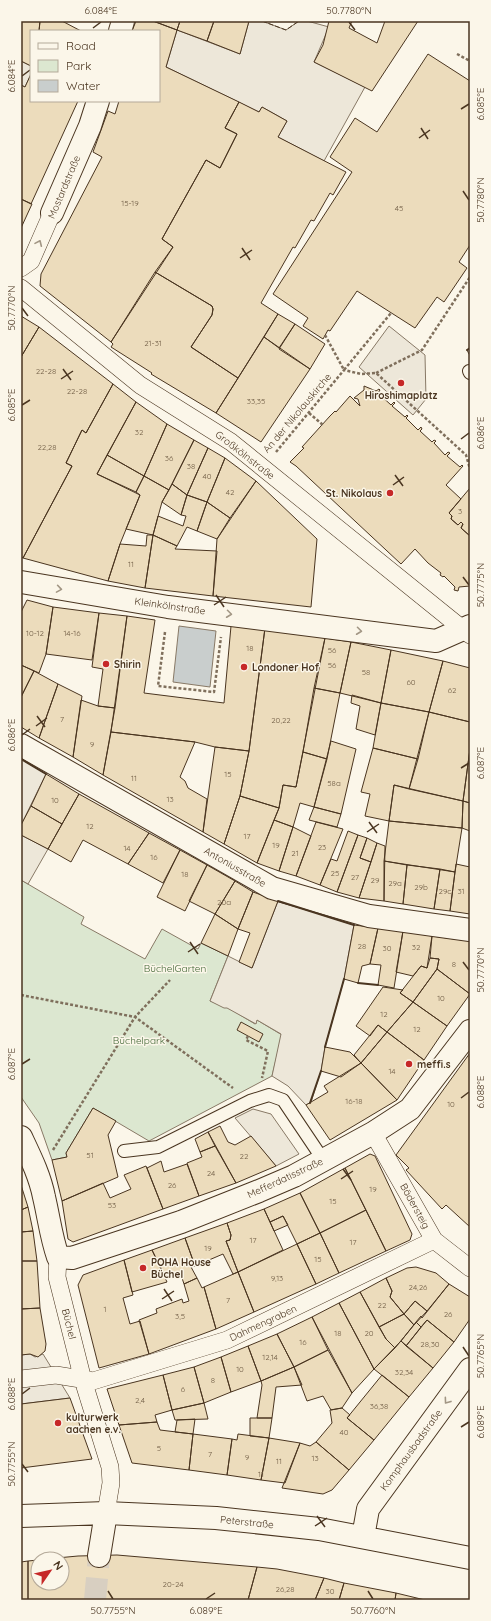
<svg xmlns="http://www.w3.org/2000/svg" width="491" height="1621" viewBox="0 0 491 1621" font-family="Quicksand,sans-serif">
<style>
.green{fill:#dce7d0;stroke:#887966}
.parking{fill:#ede7d9;stroke:#887966}
.water{fill:#c9cecd;stroke:#887966}
.building{fill:#ecdcbc;stroke:#4a3520}
.lines{fill:none;stroke-linecap:round;stroke-linejoin:round}
.minor-tunnel{stroke:#d8cfc1;stroke-width:22;stroke-dasharray:22 11;stroke-linecap:butt}
.service-casing{stroke:#4a3520;stroke-width:14}
.pedestrian-casing{stroke:#4a3520;stroke-width:18}
.minor-casing{stroke:#4a3520;stroke-width:24}
.path{stroke:#7f6f5c;stroke-width:2.5;stroke-dasharray:3 2;stroke-linecap:butt}
.service{stroke:#fbf6e9;stroke-width:12}
.pedestrian{stroke:#fbf6e9;stroke-width:17}
.minor{stroke:#fbf6e9;stroke-width:22}
.fence{stroke:#4a3520;stroke-width:1;stroke-dasharray:5 2;stroke-linecap:butt}
.wall{stroke:#4a3520;stroke-width:2}
.oneway{stroke:#a29684}
.ticks{fill:none;stroke:#4a3520;stroke-width:1.5}
.poi-dot{fill:#c62828;stroke:#fbf6e9;stroke-width:1.5}
.labels{text-anchor:middle;dominant-baseline:central;stroke-width:3;stroke-linejoin:round;paint-order:stroke}
.number-label{font-size:8px;fill:#725f47}
.street-label{font-size:10px;fill:#4a3520;stroke:#fbf6e9}
.poi-label{font-size:10px;font-weight:bold;fill:#4a3520;stroke:#fbf6e9;text-anchor:start}
.park-label{font-size:10px;fill:#436837;stroke:#fbf6e9}
.neatline{fill:none;stroke:#4a3520;stroke-width:1.5}
.ticks-label{font-size:10px;text-anchor:middle;fill:#4a3520}
</style>
<rect width="100%" height="100%" fill="#fbf6e9"/>
<path class="green" d="M21 880 84 917 81 924 145 959 162 929 198 949 201 943 228 956 210 1001 227 1007 255 1024 257 1020 282 1035 272 1076 149 1141 93 1108 66 1153 67 1157 52 1160 39 1123 21 1097Z"/>
<path class="parking" d="M249 21H262L286 30 299 21H307L329 27 314 62 365 87 324 161 278 137 287 121 262 107 259 112 166 67 177 30 240 54Z
M21 61 31 66V74L25 87 21 85Z
M389 326 425 355 426 399 413 415 359 367Z
M21 759 46 774 21 825Z
M21 835 48 849 28 884 21 880Z
M278 901 354 925 344 979 325 1047 321 1071 311 1102 306 1105 288 1086 272 1076 281 1034 257 1020 256 1024 227 1008H224L210 1001 228 956 252 968Z
M253 1109 271 1114 299 1154 276 1166 235 1118Z
M30 1354 35 1357 43 1354 70 1398 21 1404V1355Z"/>
<path class="water" d="M179 626 216 631 210 687 173 682Z"/>
<path class="building" d="M21 21H40L39 31H31V66L21 61Z
M40 21H62L81 31H39Z
M136 21H153L177 30 166 67 239 102 225 128 237 134 220 168 206 160 162 239 173 247 111 342 40 286 41 274 102 157 93 152 108 111 115 114 119 101H159V31H132Z
M153 21H180L177 30Z
M180 21H214L207 41 177 30Z
M214 21H249L240 54 207 41Z
M329 21H352L349 28 377 43 385 21H418L372 91 314 62 323 45Z
M428 54 470 81V245L459 262 467 268 444 302 437 297 415 328 357 291 330 331 328 330 323 339 303 326 308 318 273 294 352 172 330 157 355 118 377 132Z
M31 74V101H78L31 204 21 199V85L25 87Z
M239 102 259 112 262 107 287 121 278 137 346 172 333 195 330 193 314 221 311 220 295 248 293 247 261 303 278 314 238 378 191 347 212 315 213 309 212 306 155 272 173 247 162 239 206 160 220 168 237 134 225 128Z
M21 199 32 204 21 228Z
M155 272 212 306 213 309 212 315 191 347 238 378 216 413 151 374 152 373 111 347 113 344 111 342Z
M278 314 295 324 279 348 264 337Z
M21 316 39 327 21 357Z
M295 324 325 344 310 369 279 349Z
M39 327 113 384 86 433 82 430 66 463 72 466 23 558 21 557V357Z
M264 337 310 369 261 442 216 413Z
M113 384 136 402 97 474 140 495 120 544 108 581 23 558 72 466 66 463 82 430 86 433Z
M364 386 376 391 379 389 380 390 378 393 391 405 394 402 395 403 392 406 405 417 407 415 408 416 406 418 418 430 421 427 422 429 420 431 432 442 434 440 436 441 434 443 445 455 448 452 450 453 447 456 460 467 462 465 463 466 446 485 461 499 449 513 452 516 451 519 458 525 461 522 463 524 461 528 470 536V586L459 587 458 591 454 590 455 587 444 576 443 577 440 575 441 573 428 563 415 549 401 564 296 466 290 462 304 448 302 447 330 416 335 411 336 412 350 396 360 406 358 399 354 398 364 390Z
M136 402 167 424 144 476 107 455Z
M167 424 194 440 169 490 144 476Z
M194 440 208 448 187 495 172 484Z
M208 448 225 458 207 502 187 495Z
M107 455 144 476 136 492 97 474Z
M225 458 256 481 230 518 207 502Z
M144 476 169 490 162 502 153 535 126 529 140 495 136 492Z
M256 481 317 539 311 607 213 596 217 539Z
M172 484 187 495 181 515 162 502Z
M470 488V536L461 528 463 524 461 522 458 525 451 519 452 516 449 513Z
M187 495 207 502 197 531 187 527 177 546 153 535 158 516 183 526 186 516 181 515Z
M207 502 230 518 217 539 197 531Z
M147 535H153L145 588 108 581 120 544 146 546Z
M153 535 177 546 175 549 217 551 213 596 145 588Z
M27 600 53 607 46 654 39 673 21 665V612Z
M53 607 99 613 92 660 46 654Z
M99 613 127 616 115 708 98 706 103 669 92 667Z
M127 616 155 620 144 693 224 703 231 626 265 628 249 751 215 747 195 742 111 732Z
M265 628 325 638 296 787 283 785 279 808 240 796 249 751Z
M325 638 351 642 340 693 314 688Z
M351 642 391 650 381 703 340 693Z
M391 650 443 661 429 712 381 703Z
M443 661 470 668V722L429 712Z
M21 665 34 671 21 697Z
M34 671 58 684 39 738 21 727V697Z
M58 684 82 696 73 757 39 738Z
M314 688 340 693 327 759 303 752Z
M352 695 381 703 375 735 356 729 360 706 351 703Z
M81 700 98 706 115 708 103 775 73 757Z
M381 703 429 712 418 759 373 748Z
M429 712 470 722V749L463 801 409 789Z
M111 732 195 742 180 777 185 781 188 788 207 799 203 832 103 775Z
M331 741 356 749 341 814 314 807Z
M215 747 249 751 240 796 224 844 203 832Z
M373 748 418 759 409 789 394 785 389 821 365 816 370 794 361 792Z
M470 749V803L463 801Z
M303 752 327 759 314 807 300 803 293 827 274 820 279 808 283 785 296 787Z
M46 774 79 794 62 824 31 806Z
M394 785 463 801 462 828 389 821Z
M79 794 149 833 128 864 83 840 71 862 48 849Z
M240 796 279 808 257 863 224 844Z
M463 801 470 803V831L462 828Z
M31 806 62 824 48 849 21 835V825Z
M314 807 341 814 337 827 309 820Z
M274 820 293 827 279 871 257 863Z
M389 821 462 828 455 872 384 861Z
M316 822 343 829 320 885 296 876Z
M293 827 311 836 296 876 279 871Z
M348 831 358 835 337 892 320 885 331 859 337 861Z
M149 833 180 850 163 883 128 864Z
M358 835 367 838 360 858 371 862 359 898 337 892Z
M367 838 377 843 371 862 360 858Z
M377 843 385 846 384 901 359 898Z
M180 850 207 865 185 911 157 897Z
M384 861 407 865 403 904 384 901Z
M456 864 470 867V914L450 911Z
M207 865 235 881 215 914 189 901Z
M407 865 440 869 434 909 403 904Z
M440 869 455 872 450 911 434 909Z
M235 881 253 892 238 929 215 914Z
M253 892 278 901 252 968 239 962 250 933 238 929Z
M215 914 238 929 228 956 201 943Z
M354 925 378 928 370 964 362 966 358 983 344 979Z
M378 928 403 931 394 988 378 985 381 965 370 964Z
M403 931 432 936 427 968 421 966 413 976 396 972Z
M432 936 470 941V994L437 969 439 959 430 958Z
M430 958 439 959 437 969 413 1002 400 993 421 966 427 968Z
M437 969 470 994 447 1026 413 1002Z
M383 987 403 990 400 993 413 1002 387 1032 378 1025 370 1036 356 1026Z
M413 1002 447 1026 424 1060 387 1032Z
M241 1022 263 1034 259 1042 237 1030Z
M378 1025 387 1032 361 1063 354 1055Z
M387 1032 424 1060 397 1100 361 1063Z
M325 1047 350 1052 361 1063 341 1077 321 1071Z
M470 1053V1227L446 1205 442 1209 406 1170 409 1168 396 1155Z
M361 1063 397 1100 330 1140 306 1105 328 1092 324 1086Z
M93 1108 116 1121 108 1135 118 1177 62 1201 52 1160 67 1157 66 1153Z
M220 1126 228 1142 235 1145 251 1136 276 1166 236 1183 208 1132Z
M208 1132 215 1146 200 1152 195 1139Z
M215 1146 236 1183 199 1196 187 1163 202 1157 200 1152Z
M370 1154 375 1156 412 1234 410 1240 386 1251 345 1168Z
M161 1161 164 1172 187 1164 199 1196 163 1209 147 1168Z
M146 1166 163 1209 73 1242 68 1239 62 1201 103 1183 110 1198 131 1189 124 1175Z
M345 1168 366 1210 320 1233 300 1193Z
M21 1185 28 1207 21 1210Z
M300 1193 320 1233 297 1244 283 1216 270 1222 264 1209Z
M28 1207 33 1231 21 1232V1210Z
M264 1209 283 1250 238 1272 226 1241 230 1240 231 1235 227 1223Z
M366 1210 386 1251 339 1273 320 1233Z
M283 1216 288 1225 274 1231 270 1222Z
M227 1223 231 1235 230 1240 226 1241 238 1272 233 1274 223 1254 195 1266 185 1238Z
M33 1231 37 1261H21V1232Z
M320 1233 339 1273 316 1284 297 1244Z
M185 1238 195 1266 191 1267 197 1278 184 1284 180 1272 165 1276 152 1250Z
M297 1244 316 1284 254 1312 238 1272Z
M152 1250 167 1282 132 1292 124 1260Z
M124 1260 133 1295 123 1298 130 1324 140 1321 149 1354 99 1368 78 1285 83 1275Z
M21 1261H37L40 1308 21 1309Z
M416 1267 436 1273 449 1284 427 1311 415 1301 404 1314 390 1297 392 1291 386 1278 407 1268Z
M238 1272 254 1312 216 1329 204 1287Z
M197 1278 202 1288 204 1287 216 1329 149 1354 139 1320 157 1313 156 1309 182 1299 183 1303 189 1301 184 1284Z
M386 1278 392 1291 390 1297 404 1314 379 1327 360 1292Z
M449 1284 470 1297V1319L454 1342 427 1320 421 1327 416 1322 421 1316 422 1318Z
M360 1292 386 1339 395 1348 374 1369 339 1303Z
M415 1301 427 1311 414 1325 404 1314Z
M339 1303 374 1369 352 1393 312 1317Z
M40 1308 46 1344 45 1351 38 1357 30 1354 21 1355V1309Z
M404 1314 414 1325 395 1348 386 1339 379 1327Z
M312 1317 328 1350 294 1367 277 1334Z
M427 1320 454 1342 433 1368 406 1346Z
M416 1322 421 1327 406 1346 401 1341Z
M277 1334 294 1367 261 1381 248 1346Z
M401 1341 433 1368 409 1397 374 1369Z
M248 1346 261 1381 231 1392 221 1357Z
M328 1350 352 1393 342 1408 331 1410 323 1396 307 1401 294 1367Z
M221 1357 231 1392 204 1403 194 1367Z
M194 1367 204 1403 172 1410 163 1375Z
M294 1367 302 1385 276 1387 272 1418H257L262 1385 261 1381Z
M163 1375 172 1410 155 1415 157 1422 119 1425 107 1389Z
M382 1375 409 1397 374 1440 347 1418Z
M70 1398 92 1459 21 1468V1404Z
M204 1403 208 1419 175 1420 172 1410Z
M342 1408 350 1415 347 1418 374 1440 349 1470 316 1442 332 1423 330 1410Z
M250 1418H272L269 1438 250 1436Z
M195 1419 193 1434 175 1432 177 1420Z
M157 1422 160 1430 193 1434 189 1470 132 1463 119 1425Z
M193 1434 232 1439 227 1475 189 1470Z
M238 1434 269 1438 261 1480 227 1475 232 1439 237 1440Z
M269 1438 300 1443 285 1483 261 1480Z
M316 1442 349 1470 332 1490 323 1494 282 1488 300 1443 310 1446Z
M117 1555 257 1567 248 1600H28V1561L38 1560V1583H62V1559H46L78 1556Z
M28 1561V1600H21V1562Z
M257 1567 277 1569 324 1578 315 1600H248Z
M324 1578 344 1583 339 1600H315Z
M344 1583 396 1593 395 1600H339Z
M396 1593 425 1600H395Z"/>
<g class="lines">
<path class="minor-tunnel" d="M95 1600 99 1556"/>
<defs>
<path id="service" d="M469 371 470 373
M124 1151 158 1147 250 1101 269 1095 283 1100 324 1161"/>
<path id="pedestrian" d="M21 268 31 261 52 213
M21 288 140 385 231 442 470 635
M373 1133 434 1240 470 1268
M58 1257 57 1277 83 1380 110 1467 111 1483 106 1513
M21 1379 56 1375 93 1381 227 1340 434 1240"/>
<path id="minor" d="M120 31 123 21
M52 213 90 126 98 101
M21 582 168 607 436 641 470 626
M21 745 272 888 369 916 470 930
M21 1137C30 1156 40 1176 44 1197 49 1218 51 1237 58 1257L72 1258 181 1222 259 1191 294 1176 373 1133 410 1109 470 1031
M21 1516 106 1513 216 1518 319 1529 470 1558
M363 1537 368 1509 470 1369
M99 1556 106 1513"/>
</defs>
<use href="#service" class="service-casing"/>
<use href="#pedestrian" class="pedestrian-casing"/>
<use href="#minor" class="minor-casing"/>
<path class="path" d="M457 54 470 61
M325 335 344 370 391 313
M376 373 422 350 470 277
M309 413 323 425
M276 452 344 370 361 374 376 373 466 455 470 469
M165 632 158 686 214 692 221 637
M21 995 135 1017 233 1088
M248 1036 246 1040 268 1051 262 1078
M53 1150 135 1017 170 980"/>
<use href="#service" class="service"/>
<use href="#pedestrian" class="pedestrian"/>
<use href="#minor" class="minor"/>
<path class="fence" d="M262 21 286 30 299 21
M467 350 470 356"/>
<path class="wall" d="M467 350 470 348
M21 759 46 774
M278 901 354 925
M358 983 378 985
M325 1047 344 979
M310 1103 321 1071"/>
</g>
<defs><path id="oneway-chevron" d="M-2-3.5L2.5 0L-2 3.5" fill="none" stroke-width="1.6" stroke-linecap="round" stroke-linejoin="round"/></defs>
<g class="oneway">
<use href="#oneway-chevron" transform="translate(39 243) rotate(-66)"/>
<use href="#oneway-chevron" transform="translate(59 589) rotate(9)"/>
<use href="#oneway-chevron" transform="translate(229 614) rotate(7)"/>
<use href="#oneway-chevron" transform="translate(359 631) rotate(7)"/>
<use href="#oneway-chevron" transform="translate(447 1401) rotate(126)"/>
</g>
<path class="ticks" d="M349 22 355 30M93 28 101 22M22 76 30 70M461 109 469 104M421 128 428 139M419 138 430 130M463 191 469 200M242 248 250 260M240 258 252 250M22 308 28 316M63 369 71 380M61 379 73 371M22 405 30 400M461 439 469 433M395 475 403 486M393 485 404 477M463 577 469 585M216 595 224 607M214 605 226 597M37 716 45 727M36 726 47 718M22 735 30 729M461 768 469 763M369 822 377 833M367 832 379 824M190 942 198 954M188 952 200 944M463 962 469 970M22 1064 30 1059M461 1098 469 1092M343 1169 351 1180M341 1179 353 1171M164 1289 172 1301M162 1299 174 1291M463 1347 469 1356M22 1394 30 1388M461 1427 469 1422M22 1464 28 1472M317 1516 325 1527M315 1526 327 1518M108 1591 113 1599M368 1591 373 1599M206 1599 215 1593"/>
<g class="poi-dot">
<circle cx="401" cy="383" r="4"/>
<circle cx="390" cy="493" r="4"/>
<circle cx="106" cy="664" r="4"/>
<circle cx="244" cy="667" r="4"/>
<circle cx="409" cy="1064" r="4"/>
<circle cx="143" cy="1268" r="4"/>
<circle cx="58" cy="1423" r="4"/>
</g>
<g class="labels">
<g class="number-label">
<text x="130" y="203">15-19</text>
<text x="399" y="208">45</text>
<text x="153" y="343">21-31</text>
<text x="46" y="371">22-28</text>
<text x="77" y="391">22-28</text>
<text x="256" y="401">33,35</text>
<text x="139" y="432">32</text>
<text x="47" y="447">22,28</text>
<text x="169" y="458">36</text>
<text x="191" y="466">38</text>
<text x="207" y="476">40</text>
<text x="230" y="492">42</text>
<text x="460" y="511">3</text>
<text x="131" y="564">11</text>
<text x="35" y="633">10-12</text>
<text x="72" y="633">14-16</text>
<text x="250" y="648">18</text>
<text x="332" y="650">56</text>
<text x="332" y="665">56</text>
<text x="366" y="672">58</text>
<text x="411" y="682">60</text>
<text x="452" y="690">62</text>
<text x="62" y="719">7</text>
<text x="281" y="720">20,22</text>
<text x="92" y="744">9</text>
<text x="228" y="774">15</text>
<text x="134" y="778">11</text>
<text x="334" y="783">58a</text>
<text x="170" y="799">13</text>
<text x="55" y="800">10</text>
<text x="90" y="826">12</text>
<text x="247" y="836">17</text>
<text x="276" y="845">19</text>
<text x="322" y="847">23</text>
<text x="127" y="848">14</text>
<text x="295" y="853">21</text>
<text x="154" y="857">16</text>
<text x="335" y="873">25</text>
<text x="185" y="874">18</text>
<text x="355" y="877">27</text>
<text x="375" y="880">29</text>
<text x="395" y="883">29a</text>
<text x="421" y="887">29b</text>
<text x="445" y="891">29c</text>
<text x="461" y="891">31</text>
<text x="224" y="902">20a</text>
<text x="362" y="946">28</text>
<text x="416" y="947">32</text>
<text x="387" y="948">30</text>
<text x="454" y="964">8</text>
<text x="441" y="998">10</text>
<text x="384" y="1014">12</text>
<text x="417" y="1029">12</text>
<text x="392" y="1071">14</text>
<text x="354" y="1101">16-18</text>
<text x="451" y="1104">10</text>
<text x="90" y="1155">51</text>
<text x="244" y="1156">22</text>
<text x="211" y="1173">24</text>
<text x="172" y="1185">26</text>
<text x="373" y="1189">19</text>
<text x="333" y="1201">15</text>
<text x="112" y="1205">53</text>
<text x="253" y="1240">17</text>
<text x="353" y="1242">17</text>
<text x="208" y="1248">19</text>
<text x="318" y="1259">15</text>
<text x="277" y="1278">9,13</text>
<text x="418" y="1287">24,26</text>
<text x="228" y="1300">7</text>
<text x="382" y="1305">22</text>
<text x="105" y="1309">1</text>
<text x="448" y="1314">26</text>
<text x="180" y="1316">3,5</text>
<text x="338" y="1333">18</text>
<text x="369" y="1333">20</text>
<text x="303" y="1342">16</text>
<text x="430" y="1344">28,30</text>
<text x="270" y="1357">12,14</text>
<text x="240" y="1369">10</text>
<text x="404" y="1372">32,34</text>
<text x="213" y="1380">8</text>
<text x="183" y="1389">6</text>
<text x="140" y="1400">2,4</text>
<text x="379" y="1406">36,38</text>
<text x="344" y="1432">40</text>
<text x="159" y="1448">5</text>
<text x="210" y="1454">7</text>
<text x="247" y="1457">9</text>
<text x="315" y="1458">13</text>
<text x="279" y="1461">11</text>
<text x="261" y="1474">11</text>
<text x="173" y="1584">20-24</text>
<text x="285" y="1589">26,28</text>
<text x="330" y="1591">30</text>
</g>
<g class="street-label">
<text transform="translate(64 187) rotate(-67)">Mostardstraße</text>
<text transform="translate(297 413) rotate(-50)">An der Nikolauskirche</text>
<text transform="translate(245 455) rotate(38)">Großkölnstraße</text>
<text transform="translate(170 606) rotate(8)">Kleinkölnstraße</text>
<text transform="translate(235 867) rotate(30)">Antoniusstraße</text>
<text transform="translate(285 1178) rotate(-25)">Mefferdatisstraße</text>
<text transform="translate(415 1206) rotate(61)">Bädersteig</text>
<text transform="translate(263 1323) rotate(-25)">Dahmengraben</text>
<text transform="translate(69 1324) rotate(76)">Büchel</text>
<text transform="translate(411 1450) rotate(-54)">Komphausbadstraße</text>
<text transform="translate(247 1522) rotate(6)">Peterstraße</text>
</g>
<g class="poi-label">
<text x="401" y="395" text-anchor="middle">Hiroshimaplatz</text>
<text x="382" y="493" text-anchor="end">St. Nikolaus</text>
<text x="114" y="664">Shirin</text>
<text x="252" y="667">Londoner Hof</text>
<text x="417" y="1064">meffi.s</text>
<text x="151" y="1262">POHA House<tspan x="151" dy="12">Büchel</tspan></text>
<text x="66" y="1417">kulturwerk<tspan x="66" dy="12">aachen e.v.</tspan></text>
</g>
<g class="park-label">
<text x="175" y="968">BüchelGarten</text>
<text x="139" y="1040">Büchelpark</text>
</g>
</g>
<rect width="491" height="1621" fill="none" stroke="#fbf6e9" stroke-width="44"/>
<rect x="30" y="30" width="130" height="72" fill="#fbf6e9" stroke="#b4a999"/>
<rect x="38" y="43" width="20" height="6" fill="#fbf6e9" stroke="#b4a999"/>
<text x="66" y="50" font-size="12" fill="#4a3520">Road</text>
<rect x="38" y="60" width="20" height="12" fill="#dce7d0" stroke="#b4a999"/>
<text x="66" y="70" font-size="12" fill="#4a3520">Park</text>
<rect x="38" y="80" width="20" height="12" fill="#c9cecd" stroke="#b4a999"/>
<text x="66" y="90" font-size="12" fill="#4a3520">Water</text>
<g transform="translate(50 1571) rotate(56)"><circle r="19" fill="#fbf6e9" stroke="#b4a999"/>
<path d="M0-3L7 15L0 10L-7 15Z" fill="#c62828"/>
<text y="-6" font-size="11" font-weight="bold" text-anchor="middle" fill="#4a3520">N</text>
</g>
<rect x="22" y="22" width="447" height="1577" class="neatline"/>
<g class="ticks-label">
<text x="101" y="14">6.084°E</text>
<text x="349" y="14">50.7780°N</text>
<text transform="translate(11 76) rotate(-90)" y="4">6.084°E</text>
<text transform="translate(480 104) rotate(-90)" y="4">6.085°E</text>
<text transform="translate(480 200) rotate(-90)" y="4">50.7780°N</text>
<text transform="translate(11 308) rotate(-90)" y="4">50.7770°N</text>
<text transform="translate(11 405) rotate(-90)" y="4">6.085°E</text>
<text transform="translate(480 433) rotate(-90)" y="4">6.086°E</text>
<text transform="translate(480 585) rotate(-90)" y="4">50.7775°N</text>
<text transform="translate(11 735) rotate(-90)" y="4">6.086°E</text>
<text transform="translate(480 763) rotate(-90)" y="4">6.087°E</text>
<text transform="translate(480 970) rotate(-90)" y="4">50.7770°N</text>
<text transform="translate(11 1064) rotate(-90)" y="4">6.087°E</text>
<text transform="translate(480 1092) rotate(-90)" y="4">6.088°E</text>
<text transform="translate(480 1356) rotate(-90)" y="4">50.7765°N</text>
<text transform="translate(11 1394) rotate(-90)" y="4">6.088°E</text>
<text transform="translate(480 1422) rotate(-90)" y="4">6.089°E</text>
<text transform="translate(11 1464) rotate(-90)" y="4">50.7755°N</text>
<text x="113" y="1614">50.7755°N</text>
<text x="206" y="1614">6.089°E</text>
<text x="373" y="1614">50.7760°N</text>
</g>
</svg>
